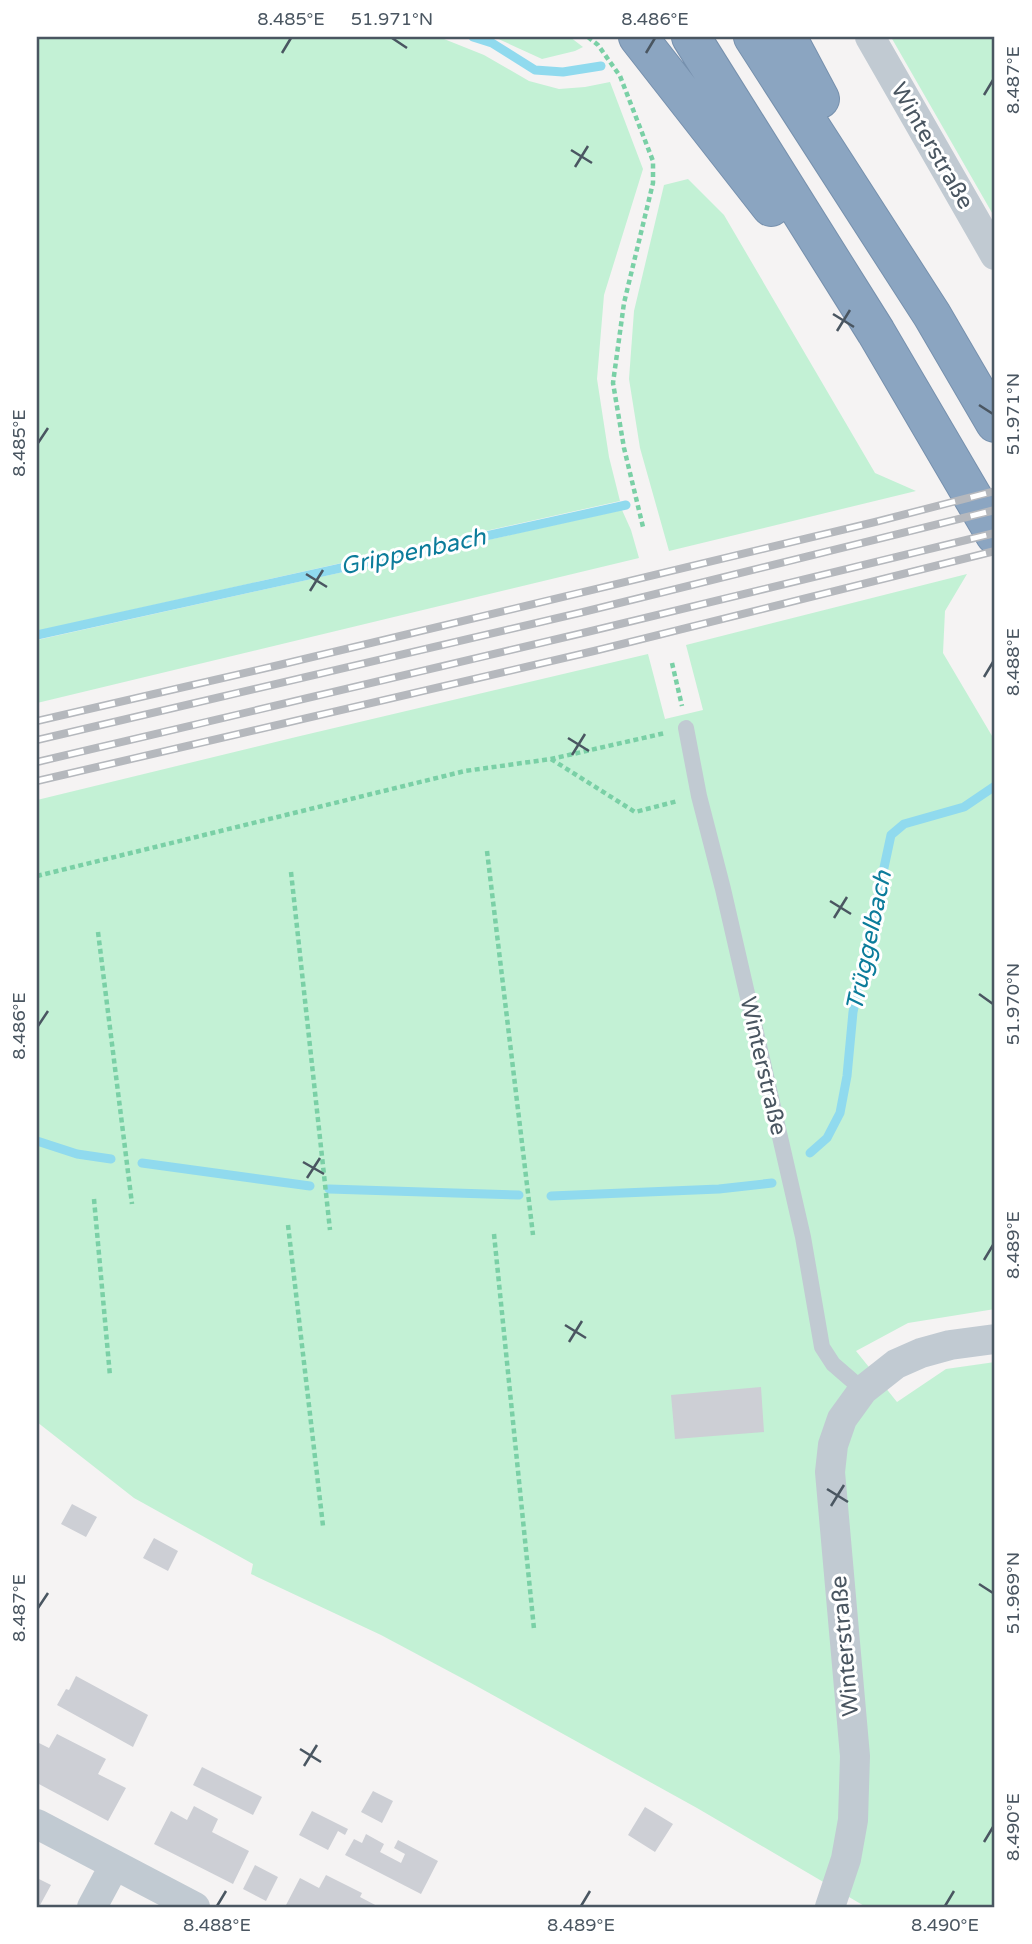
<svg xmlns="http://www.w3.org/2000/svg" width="1032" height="1944" viewBox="0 0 1032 1944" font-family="'Varela Round',sans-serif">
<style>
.green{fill:#c3f1d5}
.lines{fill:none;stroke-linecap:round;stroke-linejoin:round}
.stream{stroke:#90daee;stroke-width:9}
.building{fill:#cdcfd5}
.highway-casing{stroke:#7690ad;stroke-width:40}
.path{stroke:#7ad0a6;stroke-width:4.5;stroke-dasharray:5 3.5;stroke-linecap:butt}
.lane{stroke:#c1cad2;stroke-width:16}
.street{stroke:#c1cad2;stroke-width:30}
.highway{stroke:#8ba5c1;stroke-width:38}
.rail-casing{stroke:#b5b8bd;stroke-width:8}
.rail{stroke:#fff;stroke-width:5;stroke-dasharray:16;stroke-linecap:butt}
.ticks{fill:none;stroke:#4a5661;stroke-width:2.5}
.labels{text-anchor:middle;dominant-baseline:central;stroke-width:6;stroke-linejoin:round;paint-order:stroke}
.street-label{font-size:23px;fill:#4a5661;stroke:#fff}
.water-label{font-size:24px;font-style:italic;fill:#0c7c9b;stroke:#fff}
.neatline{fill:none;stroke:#4a5661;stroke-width:2.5}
.ticks-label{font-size:18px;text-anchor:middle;fill:#4a5661}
</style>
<rect width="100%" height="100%" fill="#f5f3f3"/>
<path class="green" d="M37 37H439L484 55 529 81 559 89 585 87 610 82 643 169 604 295 597 379 609 457 620 501 37 631Z
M494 37H570L583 47 575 51 542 59Z
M891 37H995V218Z
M688 179 724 215 875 473 916 491 669 551 640 448 629 379 634 311 664 185Z
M622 510 631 530 639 558 37 703V640Z
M967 574 945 611 943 653 995 741V1309L908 1323 856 1351 897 1402 946 1369 995 1362V1907H866L697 1808 471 1683 381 1635 251 1574 253 1564 134 1498 37 1422V800L296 737 648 654 665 719 703 710 686 645Z"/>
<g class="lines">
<path class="stream" d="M473 37 492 43 535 70 563 72 601 66
M37 635 626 505
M37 1141 77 1154 111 1159
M810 1153 827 1138 840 1113 847 1076 853 1012 891 835 904 824 964 807 995 786
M142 1163 310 1186
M329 1189 519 1195
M551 1196 719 1189 772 1183"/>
</g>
<path class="building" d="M761 1387 764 1432 675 1439 671 1395Z
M72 1504 97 1517 86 1537 61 1524Z
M154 1538 178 1551 168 1571 143 1558Z
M76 1676 148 1715 133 1747 57 1705 66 1689 69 1690Z
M57 1734 106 1759 98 1774 126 1788 108 1821 37 1783V1742L49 1748Z
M202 1767 262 1797 253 1815 193 1785Z
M373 1791 393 1801 382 1823 361 1812Z
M194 1806 218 1819 212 1832 249 1851 233 1884 154 1844 171 1811 187 1820Z
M645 1807 673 1824 655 1852 628 1835Z
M312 1811 348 1829 345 1835 338 1831 328 1850 299 1835Z
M366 1834 384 1844 380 1852 401 1863 405 1854 394 1848 398 1840 438 1861 421 1894 345 1855 354 1839 362 1843Z
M255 1865 278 1877 266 1901 243 1889Z
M326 1875 362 1893 360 1897 379 1907H285L300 1878 319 1888Z
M37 1878 51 1885 39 1907H37Z"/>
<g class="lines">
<defs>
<path id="highway" d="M638 37 771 207
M691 37 876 332 995 535
M753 37 932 315 995 423
M787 37 820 99"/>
</defs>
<use href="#highway" class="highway-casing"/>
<path class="path" d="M588 37 598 45 620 76 653 161V183L624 303 613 383 624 448 643 527
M672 663 682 706
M551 759 635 812 678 801
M487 851 533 1235
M291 872 330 1230
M37 876 465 771 551 759 665 733
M98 932 132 1204
M94 1199 110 1376
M288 1225 323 1526
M494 1234 534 1629"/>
<path class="lane" d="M686 728 699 796 723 889 803 1237 822 1347 833 1364 863 1390"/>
<path class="street" d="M870 37 995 255
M37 1824 195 1907
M92 1907 114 1866
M830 1907 846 1859 853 1820 855 1756 830 1472 833 1445 842 1419 863 1390 896 1364 921 1353 950 1345 995 1339"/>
<use href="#highway" class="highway"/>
<defs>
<path id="rail" d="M37 721 279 665 875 522 995 491
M37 740 579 613 995 510
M37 762 587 632 995 533
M37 781 594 651 995 551"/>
</defs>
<use href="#rail" class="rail-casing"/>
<use href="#rail" class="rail"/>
</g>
<path class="ticks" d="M392 38 407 48M282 53 291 38M646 53 655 38M984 95 993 80M571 150 592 163M575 167 588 146M833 314 854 327M837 331 850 310M979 405 993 414M38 443 48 428M306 574 327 587M310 591 323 570M984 677 993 662M568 738 589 751M572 755 585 734M830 901 851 914M834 918 847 897M979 994 993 1004M38 1026 48 1011M303 1162 324 1174M307 1178 320 1158M984 1260 993 1245M565 1325 586 1338M569 1342 582 1321M827 1489 848 1502M831 1506 844 1485M979 1584 993 1593M38 1608 48 1593M300 1749 321 1762M304 1766 317 1745M984 1842 993 1827M217 1906 226 1891M581 1906 590 1891M945 1906 954 1891"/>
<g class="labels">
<g class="street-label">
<text transform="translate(932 146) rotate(60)">Winterstraße</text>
<text transform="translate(763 1066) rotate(77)">Winterstraße</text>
<text transform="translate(845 1646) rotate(-95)">Winterstraße</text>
</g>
<g class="water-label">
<text transform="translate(413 552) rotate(-12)">Grippenbach</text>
<text transform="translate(869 941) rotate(-78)">Trüggelbach</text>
</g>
</g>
<rect width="1032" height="1944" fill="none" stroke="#ffffff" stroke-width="77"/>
<rect x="38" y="38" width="955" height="1868" class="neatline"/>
<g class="ticks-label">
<text x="291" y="25">8.485°E</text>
<text x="392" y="25">51.971°N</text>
<text x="655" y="25">8.486°E</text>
<text transform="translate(1013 80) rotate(-90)" y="6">8.487°E</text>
<text transform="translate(1013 414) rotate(-90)" y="6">51.971°N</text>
<text transform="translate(19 443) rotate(-90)" y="6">8.485°E</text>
<text transform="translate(1013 662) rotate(-90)" y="6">8.488°E</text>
<text transform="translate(1013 1004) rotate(-90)" y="6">51.970°N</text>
<text transform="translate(19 1026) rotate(-90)" y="6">8.486°E</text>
<text transform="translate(1013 1245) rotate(-90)" y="6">8.489°E</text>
<text transform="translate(1013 1593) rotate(-90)" y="6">51.969°N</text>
<text transform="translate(19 1608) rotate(-90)" y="6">8.487°E</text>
<text transform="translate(1013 1827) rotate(-90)" y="6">8.490°E</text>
<text x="217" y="1931">8.488°E</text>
<text x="581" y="1931">8.489°E</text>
<text x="945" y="1931">8.490°E</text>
</g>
</svg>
